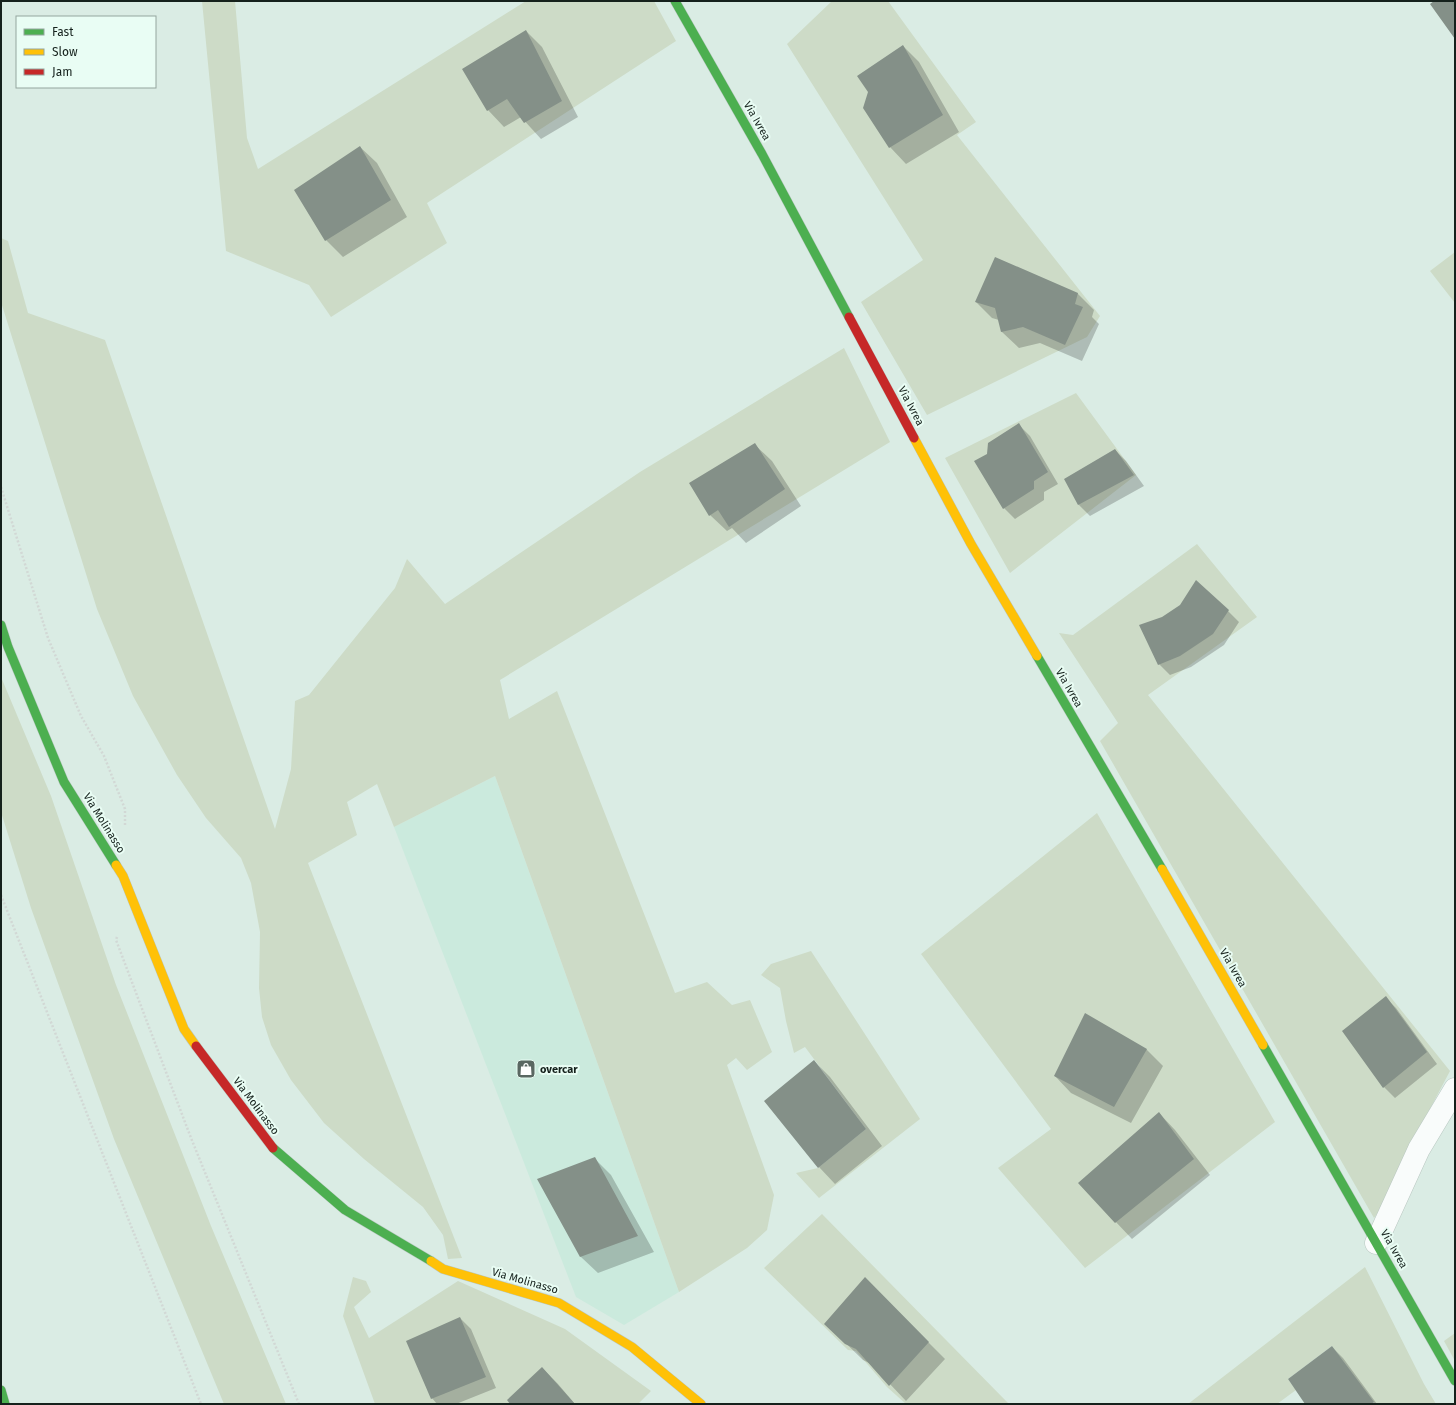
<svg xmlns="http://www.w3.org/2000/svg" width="1456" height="1405" viewBox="0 0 1456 1405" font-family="'Fira Sans',sans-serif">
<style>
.built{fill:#cbeadd}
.green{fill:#cddbc7}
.shadow{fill:#0003}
.building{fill:#849088}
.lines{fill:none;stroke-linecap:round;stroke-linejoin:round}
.street-casing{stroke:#b9c7c1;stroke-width:23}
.fast-casing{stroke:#b9c7c1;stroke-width:10}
.slow-casing{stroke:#b9c7c1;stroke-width:10}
.jam-casing{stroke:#b9c7c1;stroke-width:10}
.path{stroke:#d2d8d5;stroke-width:2.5;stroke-dasharray:2 2;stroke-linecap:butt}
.street{stroke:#f9fcfb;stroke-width:22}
.fast{stroke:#4caf50;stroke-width:9}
.slow{stroke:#ffc107;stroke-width:9}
.jam{stroke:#c62828;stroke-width:9}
.labels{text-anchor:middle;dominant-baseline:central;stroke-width:4;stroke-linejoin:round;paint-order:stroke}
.street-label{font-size:11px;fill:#15211c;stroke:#e9fdf4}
.poi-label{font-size:11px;font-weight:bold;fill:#15211c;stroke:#e9fdf4;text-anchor:start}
</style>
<rect width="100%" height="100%" fill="#daece4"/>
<path class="built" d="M495 776 679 1292 624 1325 576 1297 394 827Z"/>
<path class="green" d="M202 1H235L247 138 258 169 526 1H654L676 41 427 203 447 243 331 317 309 285 226 251Z
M832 1H888L976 122 957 135 1100 316 1087 337 927 415 861 302 923 260 787 44Z
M1 238 8 241 28 313 105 340 275 829 291 769 295 701 309 695 395 588 407 559 445 604 640 472 844 348 890 442 500 680 509 719 557 691 675 993 707 982 732 1005 750 1000 772 1052 747 1070 736 1058 727 1065 774 1195 767 1230 747 1248 679 1292 495 776 394 827 377 784 347 802 357 835 308 863 462 1258 448 1259 443 1235 423 1207 364 1159 324 1123 291 1080 271 1045 262 1017 259 988 260 932 251 883 241 858 206 818 177 775 133 696 97 609 1 302Z
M1455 252V303L1430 271Z
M1076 393 1136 475 1010 573 945 458Z
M1197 544 1257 617 1148 695 1450 1071 1414 1139 1391 1195 1374 1218 1100 741 1118 723 1059 633 1073 635Z
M1 677 51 796 116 985 211 1226 286 1404H224L114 1139 31 908 1 812Z
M1097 813 1275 1122 1085 1268 998 1168 1051 1129 921 954Z
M811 951 920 1119 819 1198 796 1173 818 1168 866 1129 805 1047 794 1053 786 1021 780 988 761 975 771 964Z
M822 1214 1009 1404H906L887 1387 856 1351 848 1350 764 1268Z
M1365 1267 1424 1384 1436 1404H1375L1332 1346 1288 1379 1296 1390 1277 1404H1188Z
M353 1277 366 1281 371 1292 354 1307 369 1338 458 1281 565 1329 651 1391 638 1404H375L343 1316Z
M1455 1333V1361L1444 1341Z"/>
<path class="shadow" d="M526 31 542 47 578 117 541 139 521 117 504 127 488 110Z
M903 46 919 62 959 132 906 164 890 147 864 107Z
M360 147 377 163 407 217 343 257 326 240 295 190Z
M1077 293 1094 310 1092 317 1099 324 1082 361 1040 343 1019 348 1002 332 999 320 992 318 976 302Z
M1019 425 1030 436 1058 484 1044 492V500L1015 519 1004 508 988 454Z
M755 445 772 461 801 506 746 543 732 528 727 531 710 515Z
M1115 450 1126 461 1144 486 1090 516 1079 505 1066 479Z
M1228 611 1239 622 1224 645 1191 667 1170 675 1159 664 1163 618Z
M1386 998 1396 1008 1437 1064 1395 1098 1384 1087 1344 1031Z
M1146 1049 1163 1066 1131 1123 1071 1093 1055 1076Z
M814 1061 830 1077 882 1146 835 1184 819 1167Z
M1159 1113 1175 1130 1210 1175 1132 1239 1079 1183Z
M595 1159 611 1175 654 1252 598 1273 581 1257 539 1179Z
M865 1279 945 1359 906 1401 871 1364 863 1360 826 1324Z
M460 1318 471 1329 496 1388 456 1404H437L432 1398Z
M1332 1347 1343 1358 1377 1404H1307Z
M542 1368 558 1384 575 1404H511Z"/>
<path class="building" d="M1434 1H1455V39L1430 4Z
M526 30 562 101 524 123 507 99 487 111 462 69Z
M903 45 943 115 889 148 863 108 868 92 857 76Z
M360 146 391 200 325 241 294 190Z
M995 257 1078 293 1075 304 1083 307 1065 345 1023 327 1001 332 995 308 975 302Z
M1019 423 1048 472 1034 481V489L1003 509 974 461 987 454 988 443Z
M755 443 785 489 729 527 718 510 709 516 689 483Z
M1115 449 1134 475 1078 505 1064 479Z
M1196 580 1229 610 1213 634 1180 656 1158 665 1139 625 1162 617 1180 605Z
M1386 996 1427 1052 1383 1088 1342 1031Z
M1085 1013 1147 1049 1114 1107 1054 1076Z
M814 1060 866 1129 818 1168 764 1101Z
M1159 1112 1194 1159 1115 1223 1078 1183Z
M595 1157 638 1236 580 1257 537 1179Z
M865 1277 929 1342 889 1386 856 1349 845 1344 824 1324Z
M460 1317 486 1377 431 1399 406 1341Z
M1332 1346 1374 1402 1371 1404H1305L1288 1379Z
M542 1367 575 1404H510L507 1400Z"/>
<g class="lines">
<defs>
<path id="street" d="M1376 1243 1419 1149 1455 1089"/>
<path id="fast" d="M675 1 762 154 849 317
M1 625 8 647 64 782 116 865
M1037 656 1162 869
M1263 1045 1455 1381
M273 1148 345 1210 431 1261
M1 1390 5 1404"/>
<path id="slow" d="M914 438 971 544 1037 656
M116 865 123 876 184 1029 196 1046
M1162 869 1263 1045
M431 1261 443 1269 559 1303 632 1347 701 1404"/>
<path id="jam" d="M849 317 914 438
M196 1046 273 1148"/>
</defs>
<use href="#street" class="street-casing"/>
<use href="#fast" class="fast-casing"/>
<use href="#slow" class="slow-casing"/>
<use href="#jam" class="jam-casing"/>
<path class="path" d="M1 487 48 638 81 716 104 756 125 809V826
M1 895 201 1404
M117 937 116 940 191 1138 299 1404"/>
<use href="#street" class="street"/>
<use href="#fast" class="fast"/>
<use href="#slow" class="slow"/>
<use href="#jam" class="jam"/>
</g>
<defs>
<symbol id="shop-square" viewBox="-11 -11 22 22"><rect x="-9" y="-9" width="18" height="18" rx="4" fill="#5a6862" stroke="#e9fdf4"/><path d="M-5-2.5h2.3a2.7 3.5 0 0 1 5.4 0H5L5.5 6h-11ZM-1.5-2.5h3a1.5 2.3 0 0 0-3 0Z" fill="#fff"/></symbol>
</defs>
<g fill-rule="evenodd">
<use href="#shop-square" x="515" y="1058" width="22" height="22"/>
</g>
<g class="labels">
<g class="street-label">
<text transform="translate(757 121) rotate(60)">Via Ivrea</text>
<text transform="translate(911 406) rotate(62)">Via Ivrea</text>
<text transform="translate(1069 688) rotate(60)">Via Ivrea</text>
<text transform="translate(104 823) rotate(58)">Via Molinasso</text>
<text transform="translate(1233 968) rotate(60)">Via Ivrea</text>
<text transform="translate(256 1106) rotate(53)">Via Molinasso</text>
<text transform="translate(1394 1249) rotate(60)">Via Ivrea</text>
<text transform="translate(525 1281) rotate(16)">Via Molinasso</text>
</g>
<g class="poi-label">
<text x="540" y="1069">overcar</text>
</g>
</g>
<rect width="1456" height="1405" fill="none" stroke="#15211c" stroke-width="4"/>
<rect x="16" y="16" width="140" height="72" fill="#e9fdf4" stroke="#94a59e"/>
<rect x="24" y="29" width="20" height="6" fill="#4caf50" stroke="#94a59e"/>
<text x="52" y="36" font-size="12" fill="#15211c">Fast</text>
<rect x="24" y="49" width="20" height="6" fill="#ffc107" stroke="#94a59e"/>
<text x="52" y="56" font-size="12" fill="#15211c">Slow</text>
<rect x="24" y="69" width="20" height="6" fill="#c62828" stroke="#94a59e"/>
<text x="52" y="76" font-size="12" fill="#15211c">Jam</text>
</svg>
